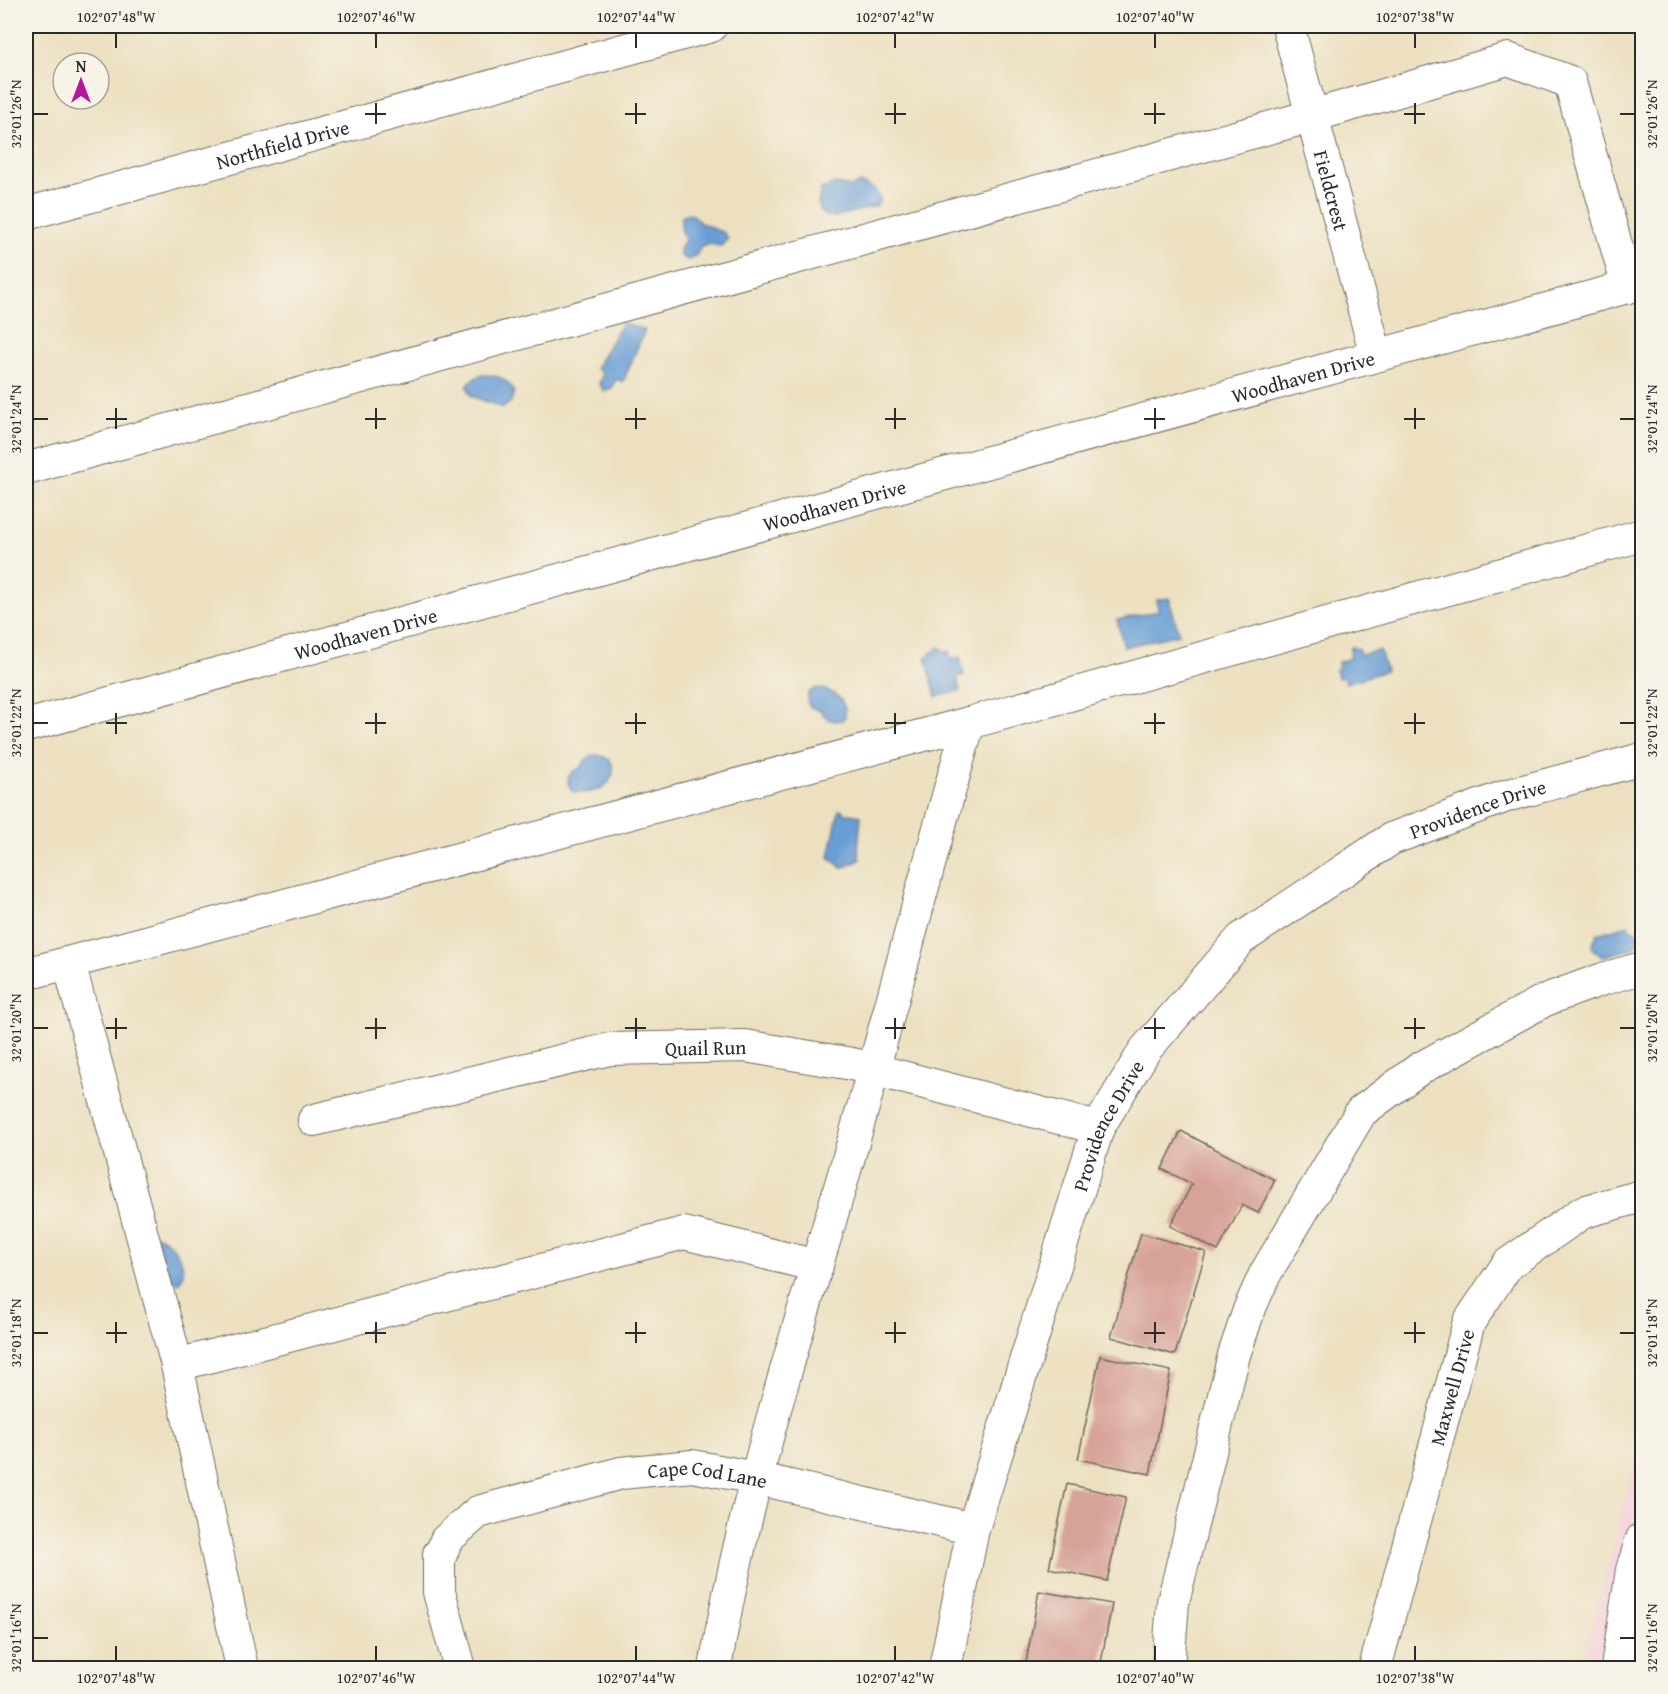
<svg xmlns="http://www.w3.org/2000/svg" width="1668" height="1694" viewBox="0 0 1668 1694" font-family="'Gentium Book Plus',serif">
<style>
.built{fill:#f5cfda}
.water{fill:#699ed5;stroke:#4a6480;stroke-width:1.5}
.building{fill:#d7a298}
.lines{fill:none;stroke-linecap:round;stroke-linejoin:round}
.minor-casing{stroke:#6f6a5f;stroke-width:34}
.minor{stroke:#fff;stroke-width:32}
.ticks{fill:none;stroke:#2b2b2b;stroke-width:2}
.labels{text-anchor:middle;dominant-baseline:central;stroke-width:4.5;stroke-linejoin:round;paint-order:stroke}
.street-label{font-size:20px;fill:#2b2b2b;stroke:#f7f3e8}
.neatline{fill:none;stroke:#2b2b2b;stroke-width:2}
.ticks-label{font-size:15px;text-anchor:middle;fill:#2b2b2b}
</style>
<rect width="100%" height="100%" fill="#f7f3e8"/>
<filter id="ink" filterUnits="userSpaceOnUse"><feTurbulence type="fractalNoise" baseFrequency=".0167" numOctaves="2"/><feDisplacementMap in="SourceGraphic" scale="12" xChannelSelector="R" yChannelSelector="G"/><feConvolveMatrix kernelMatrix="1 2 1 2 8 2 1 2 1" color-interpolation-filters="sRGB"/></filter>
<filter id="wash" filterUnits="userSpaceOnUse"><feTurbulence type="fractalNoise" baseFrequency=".008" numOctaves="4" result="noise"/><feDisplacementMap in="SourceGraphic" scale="24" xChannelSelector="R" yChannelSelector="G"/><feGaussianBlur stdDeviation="1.35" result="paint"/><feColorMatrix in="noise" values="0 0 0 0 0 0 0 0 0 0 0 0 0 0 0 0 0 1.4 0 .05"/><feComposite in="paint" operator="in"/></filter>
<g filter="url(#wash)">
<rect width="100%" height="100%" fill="#ece0c0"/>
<path class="built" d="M1642 1435V1668H1581Z"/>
<path class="water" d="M859 183C870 186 879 189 880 201L876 206 834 217 823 215 818 204 821 189 836 184 852 187Z
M687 214 693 215 700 223C711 225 714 231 723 232L728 239 721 246 708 244 701 246 696 256 688 260 680 256V249L685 240C682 232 680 226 681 217Z
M622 323 645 330 623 382 616 379 612 388 604 391 599 383 603 374 596 368Z
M482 375C496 375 506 377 514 391L511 402 503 408 471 396 467 386 471 380Z
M1169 598 1179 634 1124 647 1117 620 1158 611 1157 600Z
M939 647 946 652 949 651 951 659 960 657 964 675 957 677 960 691 936 697 926 657Z
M1352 647 1358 649 1361 655 1380 650 1386 671 1346 683 1343 677 1338 678 1336 669 1339 667 1338 662 1351 658 1350 649Z
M816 688C833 690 847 699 845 717L842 720C832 722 826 720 821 711 810 708 804 705 809 692Z
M595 755C628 756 614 801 572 791 564 780 569 771 581 768L586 759Z
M839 810H843V813L861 816 858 849 860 860 842 868 829 857Z
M1629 925 1630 928 1636 931 1640 939 1634 948 1602 957 1594 950 1592 945 1597 934Z
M155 1235C173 1240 191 1266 179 1283L169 1281Z"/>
<g id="blocks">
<path class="building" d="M1181 1131 1275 1180 1258 1213 1242 1205 1218 1251 1170 1226 1192 1184 1162 1169Z
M1141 1233 1206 1252 1175 1355 1111 1337Z
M1100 1356 1171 1371 1150 1474 1078 1459Z
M1067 1484 1126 1497 1107 1581 1049 1568Z
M1039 1591 1112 1604 1100 1668H1025Z"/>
</g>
</g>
<g filter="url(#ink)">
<use href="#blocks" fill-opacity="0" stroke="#6f6a5f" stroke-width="1.5"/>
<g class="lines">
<defs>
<g id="minor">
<path id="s1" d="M1288 26 1376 355"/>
<path id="s2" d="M26 214 711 26"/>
<path d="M26 469 1312 116 1508 59 1570 82 1628 287"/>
<path id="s3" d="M26 726 1642 283"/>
<path d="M69 963 177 1365 242 1668"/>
<path d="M26 974 969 723"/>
<path id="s4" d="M314 1120 610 1049 745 1046 852 1064 1098 1128"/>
<path d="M177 1365 684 1233 817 1266"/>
<path id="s5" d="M460 1668 439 1592V1554L442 1552 446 1540 478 1512 621 1473 692 1466 756 1478 973 1529"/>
<path d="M715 1668C744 1496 799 1328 848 1160 890 1015 926 868 969 723L1642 535"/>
<path id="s6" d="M945 1668 973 1529 1098 1128 1145 1050 1241 939 1391 839 1509 795 1642 759"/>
<path d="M1168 1668 1173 1602 1234 1355 1249 1310 1265 1274 1361 1112 1419 1069 1545 1000 1603 979 1642 968"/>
<path id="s7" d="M1375 1668 1469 1322 1508 1264 1583 1212 1642 1196"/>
<path d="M1617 1668 1632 1570 1642 1539"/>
</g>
</defs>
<use href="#minor" class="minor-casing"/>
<use href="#minor" class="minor"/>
</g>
</g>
<path class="ticks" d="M116 33V48M376 33V48M636 33V48M895 33V48M1155 33V48M1415 33V48M376 103V124M636 103V124M895 103V124M1155 103V124M1415 103V124M33 114H48M365 114H386M625 114H646M885 114H906M1144 114H1165M1404 114H1425M1620 114H1635M116 408V429M376 408V429M636 408V429M895 408V429M1155 408V429M1415 408V429M33 419H48M106 419H127M365 419H386M625 419H646M885 419H906M1144 419H1165M1404 419H1425M1620 419H1635M116 713V734M376 713V734M636 713V734M895 713V734M1155 713V734M1415 713V734M33 723H48M106 723H127M365 723H386M625 723H646M885 723H906M1144 723H1165M1404 723H1425M1620 723H1635M116 1018V1039M376 1018V1039M636 1018V1039M895 1018V1039M1155 1018V1039M1415 1018V1039M33 1028H48M106 1028H127M365 1028H386M625 1028H646M885 1028H906M1144 1028H1165M1404 1028H1425M1620 1028H1635M116 1322V1343M376 1322V1343M636 1322V1343M895 1322V1343M1155 1322V1343M1415 1322V1343M33 1333H48M106 1333H127M365 1333H386M625 1333H646M885 1333H906M1144 1333H1165M1404 1333H1425M1620 1333H1635M33 1638H48M1620 1638H1635M116 1646V1661M376 1646V1661M636 1646V1661M895 1646V1661M1155 1646V1661M1415 1646V1661"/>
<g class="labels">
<g class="street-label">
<text stroke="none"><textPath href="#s2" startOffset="266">Northfield Drive</textPath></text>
<text stroke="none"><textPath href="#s1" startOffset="170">Fieldcrest</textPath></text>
<text stroke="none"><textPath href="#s3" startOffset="1324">Woodhaven Drive</textPath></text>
<text stroke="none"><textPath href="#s3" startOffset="838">Woodhaven Drive</textPath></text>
<text stroke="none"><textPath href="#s3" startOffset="352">Woodhaven Drive</textPath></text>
<text stroke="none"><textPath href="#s6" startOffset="1072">Providence Drive</textPath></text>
<text stroke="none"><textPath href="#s4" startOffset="400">Quail Run</textPath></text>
<text stroke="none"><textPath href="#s6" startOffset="568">Providence Drive</textPath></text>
<text stroke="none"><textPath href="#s7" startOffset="291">Maxwell Drive</textPath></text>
<text stroke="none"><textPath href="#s5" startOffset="411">Cape Cod Lane</textPath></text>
</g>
</g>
<rect width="1668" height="1694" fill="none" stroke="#f7f3e8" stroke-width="66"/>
<g transform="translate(81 81)"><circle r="28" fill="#f7f3e8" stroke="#a5a39c" stroke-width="1.5"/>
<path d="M0-4.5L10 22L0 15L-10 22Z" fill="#b5179e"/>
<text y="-9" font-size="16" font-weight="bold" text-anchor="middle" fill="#2b2b2b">N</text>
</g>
<rect x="33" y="33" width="1602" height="1628" class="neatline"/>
<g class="ticks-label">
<text x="116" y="22">102°07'48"W</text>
<text x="376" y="22">102°07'46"W</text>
<text x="636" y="22">102°07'44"W</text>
<text x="895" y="22">102°07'42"W</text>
<text x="1155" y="22">102°07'40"W</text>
<text x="1415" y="22">102°07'38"W</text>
<text transform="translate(16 114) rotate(-90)" y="5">32°01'26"N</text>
<text transform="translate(1652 114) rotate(-90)" y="5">32°01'26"N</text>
<text transform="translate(16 419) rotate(-90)" y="5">32°01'24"N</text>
<text transform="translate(1652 419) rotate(-90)" y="5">32°01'24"N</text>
<text transform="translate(16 723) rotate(-90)" y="5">32°01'22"N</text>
<text transform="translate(1652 723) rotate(-90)" y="5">32°01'22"N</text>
<text transform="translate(16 1028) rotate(-90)" y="5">32°01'20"N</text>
<text transform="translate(1652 1028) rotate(-90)" y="5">32°01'20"N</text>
<text transform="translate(16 1333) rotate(-90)" y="5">32°01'18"N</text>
<text transform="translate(1652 1333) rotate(-90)" y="5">32°01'18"N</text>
<text transform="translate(16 1638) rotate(-90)" y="5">32°01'16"N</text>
<text transform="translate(1652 1638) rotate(-90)" y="5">32°01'16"N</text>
<text x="116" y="1683">102°07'48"W</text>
<text x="376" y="1683">102°07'46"W</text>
<text x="636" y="1683">102°07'44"W</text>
<text x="895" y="1683">102°07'42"W</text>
<text x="1155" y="1683">102°07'40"W</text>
<text x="1415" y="1683">102°07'38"W</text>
</g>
</svg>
